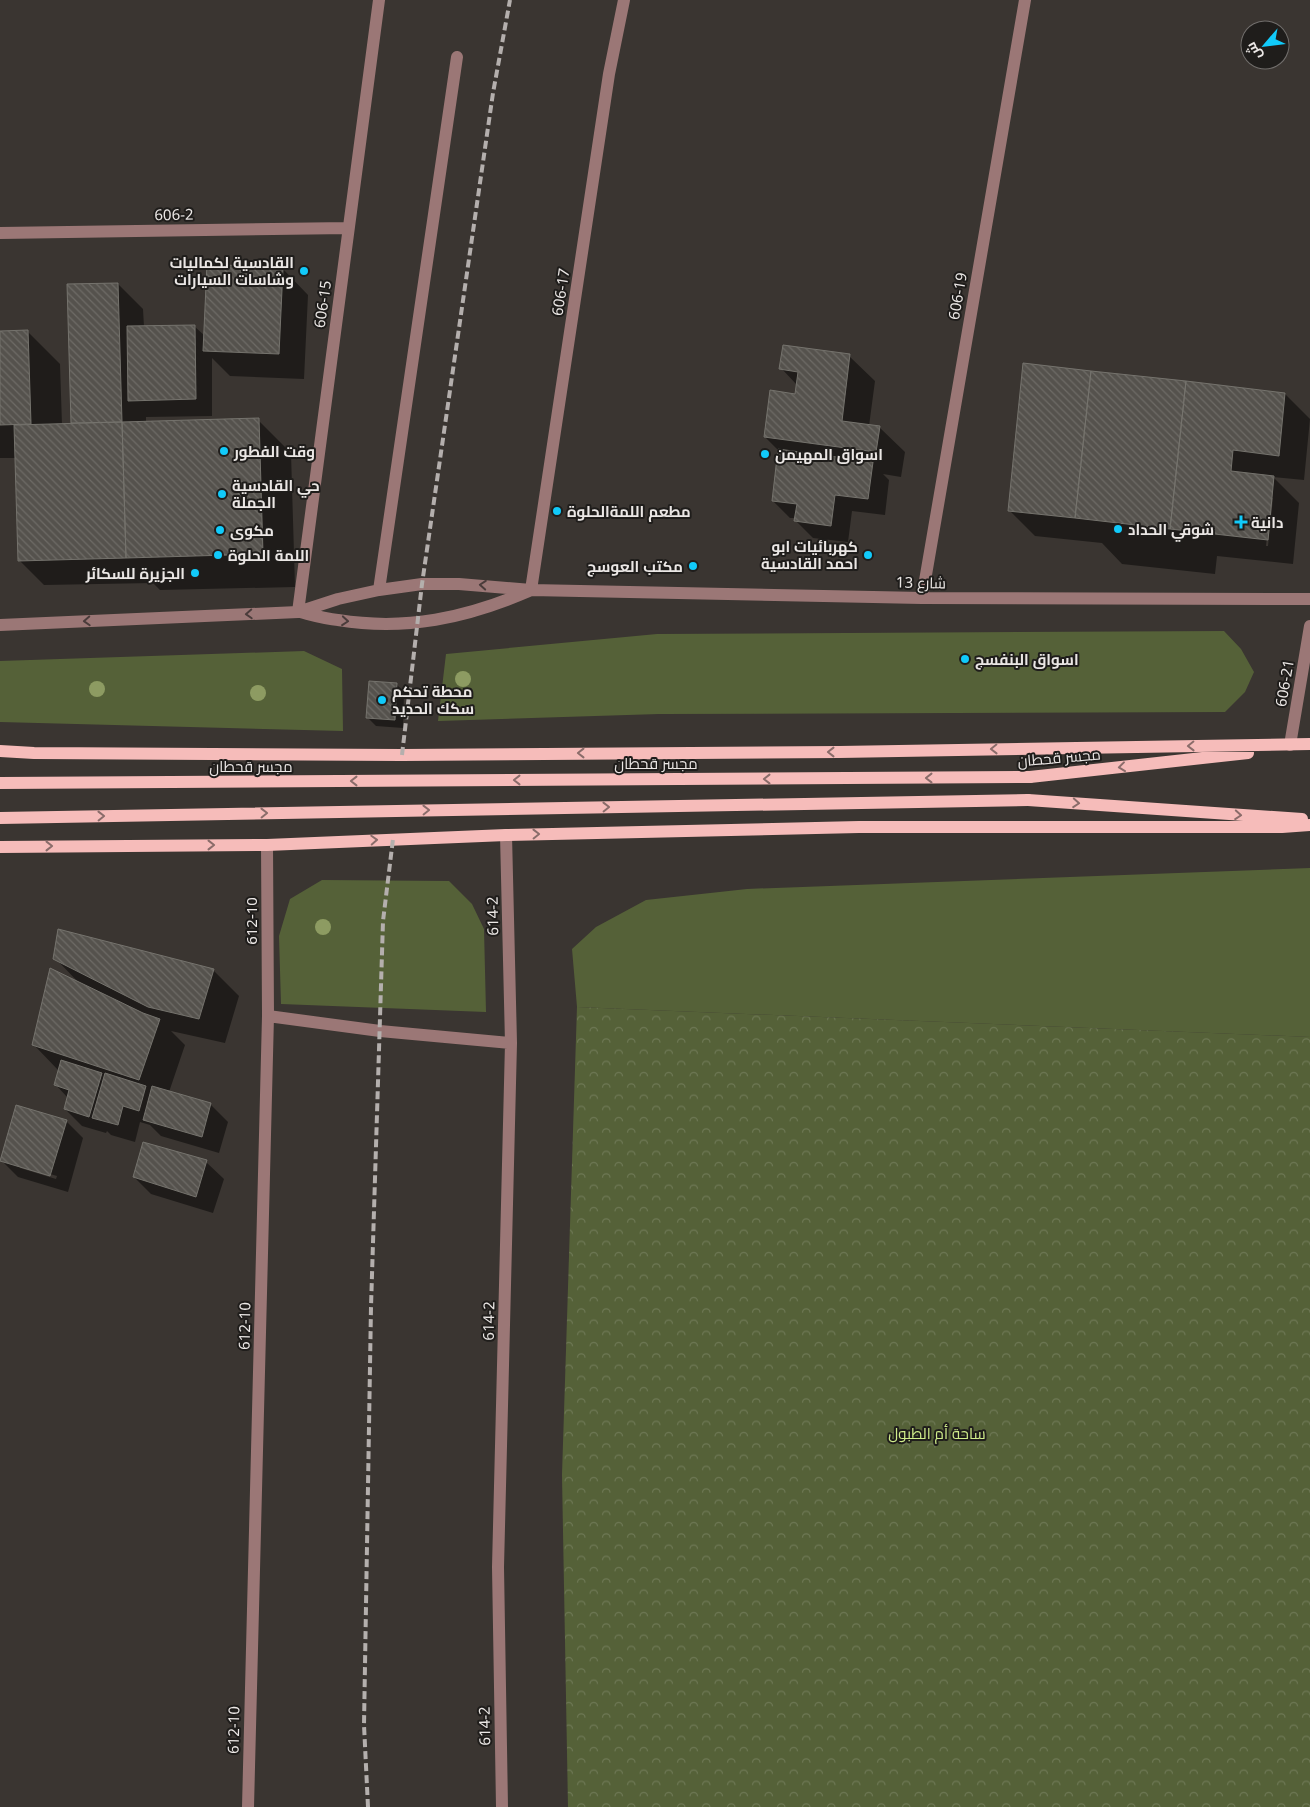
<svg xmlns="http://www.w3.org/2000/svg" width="1310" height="1807" viewBox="0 0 1310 1807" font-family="'Noto Sans',Cairo,sans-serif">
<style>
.green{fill:#556138}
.park{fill:url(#park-crowns)}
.shadow{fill:#0007;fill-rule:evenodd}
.building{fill:url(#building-back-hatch);stroke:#75736d}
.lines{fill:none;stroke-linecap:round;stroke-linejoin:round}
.minor{stroke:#9b7776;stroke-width:12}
.major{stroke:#f6bcba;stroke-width:12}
.rail{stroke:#b4afad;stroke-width:4;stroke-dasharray:8 4;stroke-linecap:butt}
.major-bridge{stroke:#f6bcba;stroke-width:12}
.tree{fill:#8d9b62}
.oneway{stroke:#4a3c3b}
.oneway2{stroke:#8a6c6a}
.poi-dot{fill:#11cafa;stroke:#1f1d1b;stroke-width:2}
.labels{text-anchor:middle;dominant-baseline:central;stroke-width:4;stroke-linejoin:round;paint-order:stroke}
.street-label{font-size:15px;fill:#ebe7e5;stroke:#1f1d1b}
.poi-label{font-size:15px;font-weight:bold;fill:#ebe7e5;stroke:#1f1d1b;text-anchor:start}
.park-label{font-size:15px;fill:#d1ee8b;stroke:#1f1d1b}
</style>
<defs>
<pattern id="park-crowns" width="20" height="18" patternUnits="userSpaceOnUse" patternTransform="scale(1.25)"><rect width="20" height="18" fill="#556138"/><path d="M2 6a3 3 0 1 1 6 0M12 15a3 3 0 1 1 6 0" fill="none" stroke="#6e7855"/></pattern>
<pattern id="building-back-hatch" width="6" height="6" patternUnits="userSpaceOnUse" patternTransform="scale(1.25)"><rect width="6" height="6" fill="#55524d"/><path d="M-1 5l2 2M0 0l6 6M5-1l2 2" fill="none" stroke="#6e6b66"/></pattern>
</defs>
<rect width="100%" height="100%" fill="#3a3531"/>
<path class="green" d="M1224 631 1241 649 1254 672 1245 692 1225 712 659 714 438 721 446 654 657 634Z
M304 651 342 669 343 731 0 722V661Z
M1310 868V1037L577 1007 572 949 596 927 646 900 747 889Z
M322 880 449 881 472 904 484 929 486 1012 281 1004 279 936 290 899Z"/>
<path class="park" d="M577 1007 1310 1037V1807H568L562 1475Z"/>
<path class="shadow" d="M283 269 308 295 304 379 230 376 212 358V416L146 417V423L258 420 291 453 295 587 160 590 153 583 44 585 19 560 16 458H0V332L27 331 60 364 62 425H72L68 285 118 284 143 309 144 327 194 326 205 336Z
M849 356 875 381 869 426 879 427 905 452 901 477 883 474 889 480 885 515 852 511 848 542 813 538 796 521V518H790L773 501 779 451 765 437 796 395 797 385 781 368Z
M1285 394 1310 419 1304 480 1273 477 1299 503 1293 564 1217 556 1215 574 1122 564 1102 543 1035 536 1009 510ZM1271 498H1273L1268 546H1266Z
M396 684 404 692 403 728 376 726 368 718Z
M55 958 213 970 239 996 225 1043 171 1031 185 1045 169 1092 211 1105 228 1122 219 1153 161 1136 150 1125 140 1122 135 1142 111 1135 107 1131 106 1133 82 1126 65 1109 68 1098 55 1084 59 1071 34 1045 79 983Z
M66 1121 83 1138 68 1192 18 1177 1 1160ZM20 1165 57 1176 56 1179 20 1168Z
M206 1162 224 1179 213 1213 151 1194 134 1177Z"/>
<path class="building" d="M207 264 283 268 279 354 203 351Z
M118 283 122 422 71 423 67 284Z
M195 325 196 399 128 401 127 326Z
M28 330 31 424 0 425V331Z
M783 345 850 354 842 421 880 426 876 452 764 437 770 390 795 394 798 372 779 369Z
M1023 363 1091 371 1075 518 1008 511Z
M1091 371 1186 381 1170 529 1075 518Z
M1186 381 1285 393 1279 456 1233 450 1231 471 1274 476 1268 540 1170 529Z
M259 418 263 554 126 558 122 422Z
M122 422 126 558 18 561 14 425Z
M778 449 873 462 868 499 835 495 831 526 794 521 797 504 772 501Z
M369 681 397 683 395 720 366 718Z
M58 929 214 969 199 1019 148 1007 53 959Z
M50 968 143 1013 160 1019 139 1080 32 1045Z
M61 1060 102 1073 89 1117 64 1109 69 1090 54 1085Z
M105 1073 146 1086 139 1111 123 1106 118 1125 92 1118Z
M152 1086 211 1103 202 1137 143 1120Z
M16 1105 67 1120 50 1176 0 1161Z
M143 1142 207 1160 196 1197 133 1177Z"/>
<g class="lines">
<path class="minor" d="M0 233 348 228
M379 590 457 57
M531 590 609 74 624 0
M922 598 1025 0
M298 612 379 0
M300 612C312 615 325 619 338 620 406 631 466 618 529 591
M0 625 298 612 338 599 379 590 422 584H459L531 590 922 598 1310 599
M1290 745 1310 626
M268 1016 380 1031 511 1043
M248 1807 268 1016 267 845
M502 1807 498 1567 511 1043 506 835"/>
<path class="major" d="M0 751 34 753 402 755 839 752 1310 744
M1030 777 1248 753
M1028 800 1302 819
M0 847 267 845 506 835 859 827H1282L1310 825"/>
<path class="rail" d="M402 755 422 584 493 93 510 0
M368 1807 364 1725 371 1307 383 921 393 839"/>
<path class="major-bridge" d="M0 783 1030 777
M0 818 1028 800"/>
</g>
<g class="tree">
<circle cx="463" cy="679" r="8"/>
<circle cx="97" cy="689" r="8"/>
<circle cx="258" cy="693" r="8"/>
<circle cx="323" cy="927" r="8"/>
</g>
<defs><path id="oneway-chevron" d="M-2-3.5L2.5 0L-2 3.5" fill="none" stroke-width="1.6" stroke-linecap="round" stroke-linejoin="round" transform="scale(1.25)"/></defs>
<g class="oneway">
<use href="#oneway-chevron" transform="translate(483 585) rotate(-176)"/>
<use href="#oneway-chevron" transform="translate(249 614) rotate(177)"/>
<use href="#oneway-chevron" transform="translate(87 621) rotate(177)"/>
<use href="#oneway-chevron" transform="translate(345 621) rotate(5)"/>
</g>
<g class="oneway2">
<use href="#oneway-chevron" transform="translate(1191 746) rotate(179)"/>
<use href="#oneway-chevron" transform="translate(994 749) rotate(179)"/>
<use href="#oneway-chevron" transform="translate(831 752) rotate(180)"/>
<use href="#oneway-chevron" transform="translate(581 753) rotate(180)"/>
<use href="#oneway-chevron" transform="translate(1122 767) rotate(173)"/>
<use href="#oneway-chevron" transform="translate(929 778) rotate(180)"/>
<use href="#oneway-chevron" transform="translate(767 779) rotate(180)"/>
<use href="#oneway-chevron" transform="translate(517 780) rotate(180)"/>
<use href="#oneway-chevron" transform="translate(354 781) rotate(180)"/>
<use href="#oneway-chevron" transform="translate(1076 803) rotate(4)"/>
<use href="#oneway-chevron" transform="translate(606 807) rotate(-1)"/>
<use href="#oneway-chevron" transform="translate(426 810) rotate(-1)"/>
<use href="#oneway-chevron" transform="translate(264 813) rotate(-1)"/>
<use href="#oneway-chevron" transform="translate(1238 815) rotate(4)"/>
<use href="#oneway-chevron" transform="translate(101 816) rotate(-1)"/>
<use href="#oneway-chevron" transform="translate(536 834) rotate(-1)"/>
<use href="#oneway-chevron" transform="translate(374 840) rotate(-3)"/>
<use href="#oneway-chevron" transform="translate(211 845)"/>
<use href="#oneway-chevron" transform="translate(49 846)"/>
</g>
<g class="poi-dot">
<circle cx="304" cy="271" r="5"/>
<circle cx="224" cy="451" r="5"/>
<circle cx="765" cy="454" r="5"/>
<circle cx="222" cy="494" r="5"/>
<circle cx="557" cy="511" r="5"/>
<path d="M1238.5 514.5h5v5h5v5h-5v5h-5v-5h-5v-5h5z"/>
<circle cx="1118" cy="529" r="5"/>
<circle cx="220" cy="530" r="5"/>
<circle cx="218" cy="555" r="5"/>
<circle cx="868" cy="555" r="5"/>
<circle cx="693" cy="566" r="5"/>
<circle cx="195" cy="573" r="5"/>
<circle cx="965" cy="659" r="5"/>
<circle cx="382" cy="700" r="5"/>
</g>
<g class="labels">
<g class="street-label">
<text transform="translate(174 214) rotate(-1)">606-2</text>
<text transform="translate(560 292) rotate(-81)">606-17</text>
<text transform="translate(957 296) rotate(-80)">606-19</text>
<text transform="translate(322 304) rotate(-82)">606-15</text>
<text transform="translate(921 582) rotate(1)">شارع 13</text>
<text transform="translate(1284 683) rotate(-80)">606-21</text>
<text transform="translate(1059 757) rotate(-5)">مجسر قحطان</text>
<text x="656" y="763">مجسر قحطان</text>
<text x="251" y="766">مجسر قحطان</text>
<text transform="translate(492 916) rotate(-91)">614-2</text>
<text transform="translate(251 921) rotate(-90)">612-10</text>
<text transform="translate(488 1321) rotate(-89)">614-2</text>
<text transform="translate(244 1326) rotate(-89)">612-10</text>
<text transform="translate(484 1726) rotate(-91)">614-2</text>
<text transform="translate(233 1730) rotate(-89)">612-10</text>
</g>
<g class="poi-label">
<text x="294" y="262" text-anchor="end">القادسية لكماليات<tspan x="294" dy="17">وشاسات السيارات</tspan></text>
<text x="234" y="451">وقت الفطور</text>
<text x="775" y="454">اسواق المهيمن</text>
<text x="232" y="485">حي القادسية<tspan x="232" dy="17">الجملة</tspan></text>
<text x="567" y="511">مطعم اللمةالحلوة</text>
<text x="1251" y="522">دانية</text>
<text x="1128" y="529">شوقي الحداد</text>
<text x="230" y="530">مكوى</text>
<text x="858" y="546" text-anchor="end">كهربائيات ابو<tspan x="858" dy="17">احمد القادسية</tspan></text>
<text x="228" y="555">اللمة الحلوة</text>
<text x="683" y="566" text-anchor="end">مكتب العوسج</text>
<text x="185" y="573" text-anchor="end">الجزيرة للسكائر</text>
<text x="975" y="659">اسواق البنفسج</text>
<text x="392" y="691">محطة تحكم<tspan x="392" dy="17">سكك الحديد</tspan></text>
</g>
<g class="park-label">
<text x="937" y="1433">ساحة أم الطبول</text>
</g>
</g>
<g transform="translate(1265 45) rotate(242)"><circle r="24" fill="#1f1d1b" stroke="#716e6c"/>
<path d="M0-4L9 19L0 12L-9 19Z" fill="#11cafa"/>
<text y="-8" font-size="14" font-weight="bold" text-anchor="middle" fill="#ebe7e5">ش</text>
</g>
</svg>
